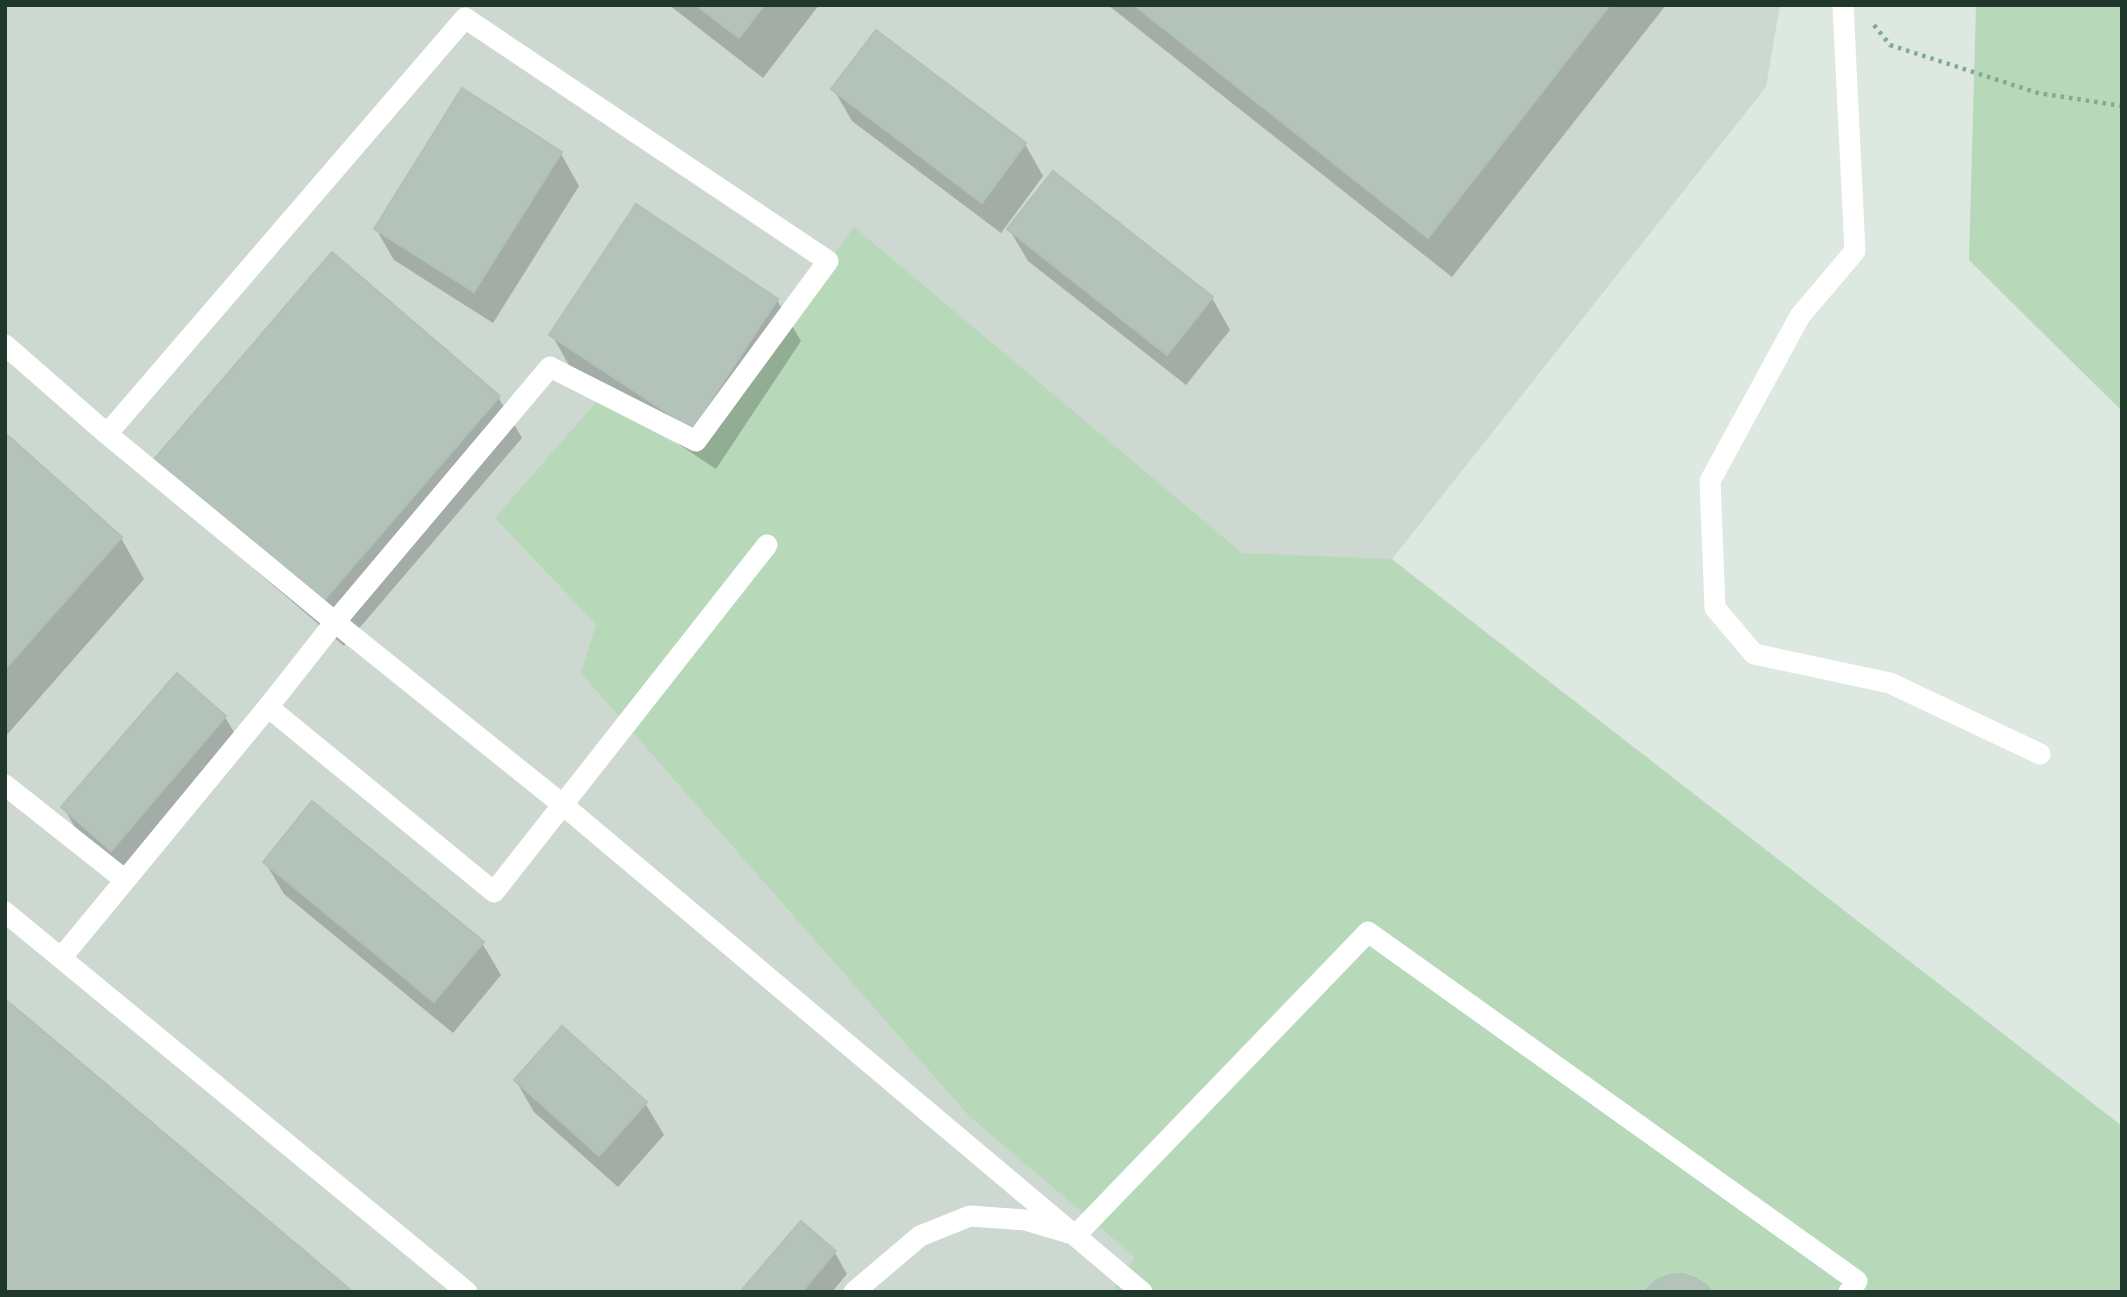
<svg xmlns="http://www.w3.org/2000/svg" width="2127" height="1297" viewBox="0 0 2127 1297" font-family="'PT Sans',sans-serif">
<style>
.built{fill:#ccd8d0}
.green{fill:#b7d9ba}
.shadow{fill:#0003}
.building{fill:#b3c3ba;stroke:#b0c1b7;stroke-width:2}
.lines{fill:none;stroke-linecap:round;stroke-linejoin:round}
.path{stroke:#7fab95;stroke-width:4.5;stroke-dasharray:3.5 5;stroke-linecap:butt}
.service{stroke:#fff;stroke-width:21}
</style>
<rect width="100%" height="100%" fill="#dde8e1"/>
<path class="built" d="M5 5H1780L1766 87 1392 559 2122 1127V1292H5Z"/>
<path class="green" d="M1976 5H2122V411L1969 260Z
M854 227 1242 553 1391 559 2122 1126V1292H1112L1135 1257 969 1116 581 673 596 624 495 518 597 401 692 453Z"/>
<path class="shadow" d="M669 5H819L763 78Z
M1108 5H1666L1452 277Z
M834 90 1025 144 1043 176 1001 233 852 121Z
M561 154 579 186 493 323 394 260 376 229Z
M1009 229 1212 298 1230 330 1186 385 1028 261Z
M777 300 801 341 716 469 575 376 552 335Z
M498 397 522 438 344 646 178 504Z
M5 435 121 538 144 579 5 737Z
M225 717 244 749 130 881 82 840 64 808Z
M265 862 482 943 501 975 453 1033 284 894Z
M516 1081 645 1103 664 1135 618 1187 534 1112Z
M802 1223 835 1253 847 1274 832 1292H742Z"/>
<path class="building" d="M696 5H764L739 38Z
M1134 5H1610L1428 238Z
M876 30 1026 143 982 203 831 89Z
M462 88 562 152 474 292 374 229Z
M1053 171 1213 297 1167 355 1007 229Z
M636 204 778 299 692 429 549 335Z
M332 252 500 396 319 606 152 462Z
M5 433 122 537 5 669Z
M177 673 226 716 111 851 61 807Z
M312 801 484 942 434 1002 263 862Z
M5 999 353 1292H5Z
M562 1026 647 1102 599 1156 514 1080Z
M801 1221 836 1251 802 1292H740Z
M1683 1274 1695 1278 1706 1285 1712 1292H1644L1657 1280 1669 1275Z"/>
<g class="lines">
<path class="path" d="M1874 25 1890 45 2038 93 2122 106"/>
<path class="service" d="M1843 5 1855 251 1800 316 1710 481 1715 608 1754 654 1890 683 2040 754
M5 345 107 434 335 622 268 707 61 958
M107 434 465 18 828 261 696 441 550 367 335 622 563 805 1142 1292
M268 707 494 892 767 545
M5 785 125 880
M5 912 467 1292
M854 1292 920 1236 970 1216 1025 1220 1076 1235 1368 932 1857 1281 1849 1292"/>
</g>
<rect width="2127" height="1297" fill="none" stroke="#20372c" stroke-width="14"/>
</svg>
